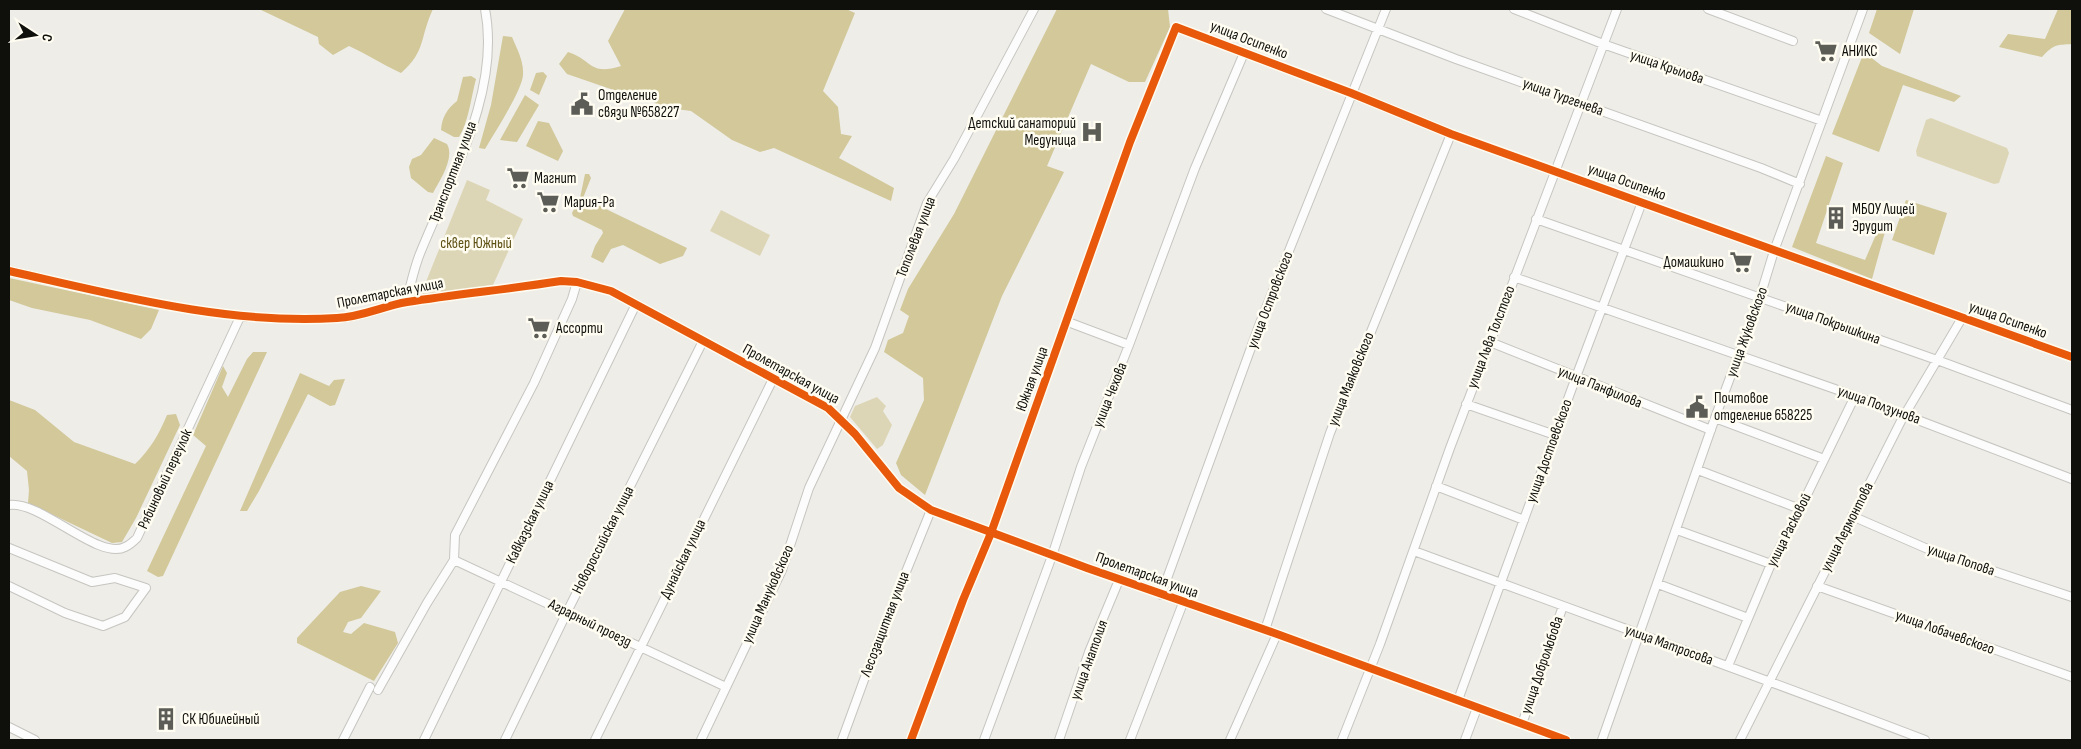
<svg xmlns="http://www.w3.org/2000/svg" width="2081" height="749" viewBox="0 0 2081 749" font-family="'Sofia Sans Condensed',sans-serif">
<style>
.green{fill:#ddd6b6}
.forest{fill:#d2c899}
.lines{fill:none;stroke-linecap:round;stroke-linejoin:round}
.minor-casing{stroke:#c6c5c0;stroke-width:10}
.minor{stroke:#fcfcfc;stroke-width:8}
.cycleway-casing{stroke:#fffcf1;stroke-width:11}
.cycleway{stroke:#e8590c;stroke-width:8}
.labels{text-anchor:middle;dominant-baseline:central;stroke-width:5;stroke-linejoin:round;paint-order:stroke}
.street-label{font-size:15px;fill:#0f0f0b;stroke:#fffcf1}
.poi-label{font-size:15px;fill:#0f0f0b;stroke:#fffcf1;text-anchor:start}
.park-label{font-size:15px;fill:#5e5114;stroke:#fffcf1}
</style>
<rect width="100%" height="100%" fill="#eeede8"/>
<path class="green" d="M1931 118 2007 148 2009 153 1999 183 1994 184 1917 156 1916 151 1926 120Z
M467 180 490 190 486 200 523 219 493 285 447 293 421 294Z
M721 210 770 235 760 256 710 231Z
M877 397 886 406 883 411 892 425 883 445 877 449 850 417 855 406Z"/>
<path class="forest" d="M259 9H433C420 36 426 52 401 73 383 65 367 54 349 46L333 55 319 44 318 37Z
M625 9H846L855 13 823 91 838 107 841 134 852 136 839 158 894 188 891 201 774 148 760 152 732 140 691 111 662 107 638 93 628 95 567 74 559 64 568 52C593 60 589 76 621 66L608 41Z
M1057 9H1168L1170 27 1145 82H1129L1091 64 1047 166 1064 172 1002 296 925 495 901 475 896 463 924 400 923 378 884 352 888 340 903 333 909 316 900 310 908 289 954 214Z
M1877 9H1914L1900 54 1869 33Z
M2058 9H2072V44C2056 45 2054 44 2042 57L1999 47 2008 34 2045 39Z
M503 36 512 37C517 49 524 61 523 75 522 91 494 133 485 149L479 148 491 105Z
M1864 52 1882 66 1961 96 1954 102 1903 85 1879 152 1832 134Z
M543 72 547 76 539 95 530 90 536 73Z
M471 76 476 79C471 97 469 121 459 137H454L441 130C442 117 447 109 457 101L463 77Z
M525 95 539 105 517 142 500 140Z
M538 121 549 123 563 151 558 161 526 146Z
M434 138 447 144C455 158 440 180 433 193L428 192 411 178 409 167 412 159 421 155Z
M1826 156 1843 163 1816 243 1865 260 1878 230 1885 232 1872 279 1792 247Z
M585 174H589L591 178 583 198 687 248 683 256 660 264 623 245 611 249 603 263 591 257 595 246 603 233 602 230 573 216 572 213 580 198Z
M1906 200 1947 213 1934 255 1892 240Z
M9 278 159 310 151 329 141 339 90 320 32 308 9 300Z
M253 352H267L163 576 158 577 147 571 206 446 193 435 223 366 227 373 222 387 228 397 247 359Z
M300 373 329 386 334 380 345 379 335 405 330 406 308 394 259 491 247 511H240Z
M9 400 35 410 74 442 135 464C150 450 159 434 167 415L176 414 180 425 136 518 122 542 112 543 28 503 29 490 27 471 9 456Z
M361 586 381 591 361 618 348 622 343 632 351 634 364 623 395 632 398 643 374 681 297 643V638L340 592Z"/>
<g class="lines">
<defs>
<path id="minor" d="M1326 9 1456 59 1761 168 1800 184
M1514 9 1603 44 1822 121
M1708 9 1793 41
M1536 219 1937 360 2072 410
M9 271C116 295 226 325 337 318 362 317 383 306 407 302 458 294 510 289 561 281L577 282 611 291 828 408 855 434 899 488 931 510 1087 568 1277 634 1566 740
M1514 277 1855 396 2072 479
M406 302C411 285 414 267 421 251 451 177 501 91 485 9
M1068 322 1129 345
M1490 342 1711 430
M1466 404 1555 435
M1715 418 1824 459
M1698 470 1800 509
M1436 486 1524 520
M9 505C40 500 99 561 125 547 130 545 134 541 137 538L240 317
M1852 516 1930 550 2072 597
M1677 530 1771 564
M9 548 92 582 115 578 146 588 125 617 103 626 65 613 9 586
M1414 551C1584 614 1755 675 1925 740
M454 560 726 687
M1658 584 1748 618
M1817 586 2072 677
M1161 595 1260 323 1386 9
M1265 630 1330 433 1451 134
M1728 666 1771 564 1800 509 1855 396
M378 690 427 603 454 560 455 535 534 383 572 299 577 282
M1458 700 1576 377 1642 202
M1522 724 1563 606
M9 727 35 740
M343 740 370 687
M424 740 636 304
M505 740 567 612 703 341
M595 740 773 379
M701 740 782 570 809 488 875 348 927 203 954 159 1034 9
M842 740 880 636 931 510
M911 740 963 600 991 533 1130 142 1176 27 1351 93 1451 134 2072 357
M984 740 1052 556 1081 467 1129 345 1195 168 1244 53
M1059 740 1089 652 1119 580
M1130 740 1183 603
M1230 740 1277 634
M1342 740 1380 644 1450 448 1617 9
M1465 740 1477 708
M1602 740 1715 418 1760 297 1774 251 1863 9
M1740 740 1901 421 1962 318"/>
</defs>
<use href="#minor" class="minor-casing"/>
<use href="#minor" class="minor"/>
<defs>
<path id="cycleway" d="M9 271C116 295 226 325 337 318 362 317 383 306 407 302 458 294 510 289 561 281L577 282 611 291 828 408 855 434 899 488 931 510 1087 568 1277 634 1566 740
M911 740 963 600 991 533 1130 142 1176 27 1351 93 1451 134 2072 357"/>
</defs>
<use href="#cycleway" class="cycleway-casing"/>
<use href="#cycleway" class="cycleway"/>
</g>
<defs>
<symbol id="supermarket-bare" viewBox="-9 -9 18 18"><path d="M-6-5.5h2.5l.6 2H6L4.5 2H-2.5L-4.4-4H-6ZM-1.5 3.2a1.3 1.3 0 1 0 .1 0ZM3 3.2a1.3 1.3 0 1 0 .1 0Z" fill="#5d5d58" stroke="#fffcf1" stroke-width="2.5" paint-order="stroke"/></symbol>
<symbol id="civic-bare" viewBox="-9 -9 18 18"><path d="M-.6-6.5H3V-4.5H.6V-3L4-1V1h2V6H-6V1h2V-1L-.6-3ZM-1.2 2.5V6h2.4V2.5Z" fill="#5d5d58" stroke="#fffcf1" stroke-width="2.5" paint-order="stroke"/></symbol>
<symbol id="hospital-bare" viewBox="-9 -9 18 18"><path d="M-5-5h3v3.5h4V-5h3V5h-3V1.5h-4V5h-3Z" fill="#5d5d58" stroke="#fffcf1" stroke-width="2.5" paint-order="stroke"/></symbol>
<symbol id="building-bare" viewBox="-9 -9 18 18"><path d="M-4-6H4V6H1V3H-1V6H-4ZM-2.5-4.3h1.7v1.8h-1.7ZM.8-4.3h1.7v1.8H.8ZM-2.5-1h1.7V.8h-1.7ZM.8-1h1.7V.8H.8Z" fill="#5d5d58" stroke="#fffcf1" stroke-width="2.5" paint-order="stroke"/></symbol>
</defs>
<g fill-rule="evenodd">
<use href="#supermarket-bare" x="1810" y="35" width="32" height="32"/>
<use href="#civic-bare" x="566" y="88" width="32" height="32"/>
<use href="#hospital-bare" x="1076" y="116" width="32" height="32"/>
<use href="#supermarket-bare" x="502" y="162" width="32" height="32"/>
<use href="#supermarket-bare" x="532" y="186" width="32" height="32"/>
<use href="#building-bare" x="1820" y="202" width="32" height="32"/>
<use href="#supermarket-bare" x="1725" y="246" width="32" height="32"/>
<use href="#supermarket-bare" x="523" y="312" width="32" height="32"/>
<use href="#civic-bare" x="1681" y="391" width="32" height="32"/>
<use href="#building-bare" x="150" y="703" width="32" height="32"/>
</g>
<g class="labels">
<g class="street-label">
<text transform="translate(1249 40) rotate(21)">улица Осипенко</text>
<text transform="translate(1667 67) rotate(19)">улица Крылова</text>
<text transform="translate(1563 97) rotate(20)">улица Тургенева</text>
<text transform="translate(453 172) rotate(-69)">Транспортная улица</text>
<text transform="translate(1627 182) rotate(20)">улица Осипенко</text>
<text transform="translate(916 237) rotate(-69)">Тополевая улица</text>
<text transform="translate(390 293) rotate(-11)">Пролетарская улица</text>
<text transform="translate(1270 300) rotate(-69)">улица Островского</text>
<text transform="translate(2008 320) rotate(20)">улица Осипенко</text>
<text transform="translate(1833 323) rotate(20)">улица Покрышкина</text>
<text transform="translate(1747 332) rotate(-70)">улица Жуковского</text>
<text transform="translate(1491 337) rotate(-69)">улица Льва Толстого</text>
<text transform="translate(791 374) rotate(29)">Пролетарская улица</text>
<text transform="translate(1032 379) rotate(-70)">Южная улица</text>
<text transform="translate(1351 379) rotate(-68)">улица Маяковского</text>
<text transform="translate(1600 387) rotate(22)">улица Панфилова</text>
<text transform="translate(1110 395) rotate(-68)">улица Чехова</text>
<text transform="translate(1879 405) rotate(20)">улица Ползунова</text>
<text transform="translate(1549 451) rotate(-70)">улица Достоевского</text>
<text transform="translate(165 479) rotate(-65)">Рябиновый переулок</text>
<text transform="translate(530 522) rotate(-64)">Кавказская улица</text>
<text transform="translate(1847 527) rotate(-63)">улица Лермонтова</text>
<text transform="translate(1789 530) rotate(-63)">улица Расковой</text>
<text transform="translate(603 540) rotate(-63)">Новороссийская улица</text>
<text transform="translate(683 559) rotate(-64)">Дунайская улица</text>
<text transform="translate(1961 560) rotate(19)">улица Попова</text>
<text transform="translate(1147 575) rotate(20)">Пролетарская улица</text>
<text transform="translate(768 594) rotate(-66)">улица Мануковского</text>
<text transform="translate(590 623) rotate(26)">Аграрный проезд</text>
<text transform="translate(885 624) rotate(-69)">Лесозащитная улица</text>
<text transform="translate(1945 632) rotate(20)">улица Лобачевского</text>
<text transform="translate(1669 645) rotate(20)">улица Матросова</text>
<text transform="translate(1089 660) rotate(-70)">улица Анатолия</text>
<text transform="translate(1542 665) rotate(-71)">улица Добролюбова</text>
</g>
<g class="poi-label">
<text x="1842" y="51">АНИКС</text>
<text x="598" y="95">Отделение<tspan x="598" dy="17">связи №658227</tspan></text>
<text x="1076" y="123" text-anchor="end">Детский санаторий<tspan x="1076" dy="17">Медуница</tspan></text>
<text x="534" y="178">Магнит</text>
<text x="564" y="202">Мария-Ра</text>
<text x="1852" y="209">МБОУ Лицей<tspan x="1852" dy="17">Эрудит</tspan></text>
<text x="1724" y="262" text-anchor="end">Домашкино</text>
<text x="556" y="328">Ассорти</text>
<text x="1714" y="398">Почтовое<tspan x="1714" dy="17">отделение 658225</tspan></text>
<text x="182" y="719">СК Юбилейный</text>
</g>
<g class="park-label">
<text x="476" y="243">сквер Южный</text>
</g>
</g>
<rect width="2081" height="749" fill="none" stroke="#0f0f0b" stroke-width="20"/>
<g transform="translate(35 35) rotate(102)" stroke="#fffcf1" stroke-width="4" paint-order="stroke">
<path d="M0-4L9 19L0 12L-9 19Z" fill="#0f0f0b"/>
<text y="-8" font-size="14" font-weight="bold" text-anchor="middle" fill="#0f0f0b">С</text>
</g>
</svg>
